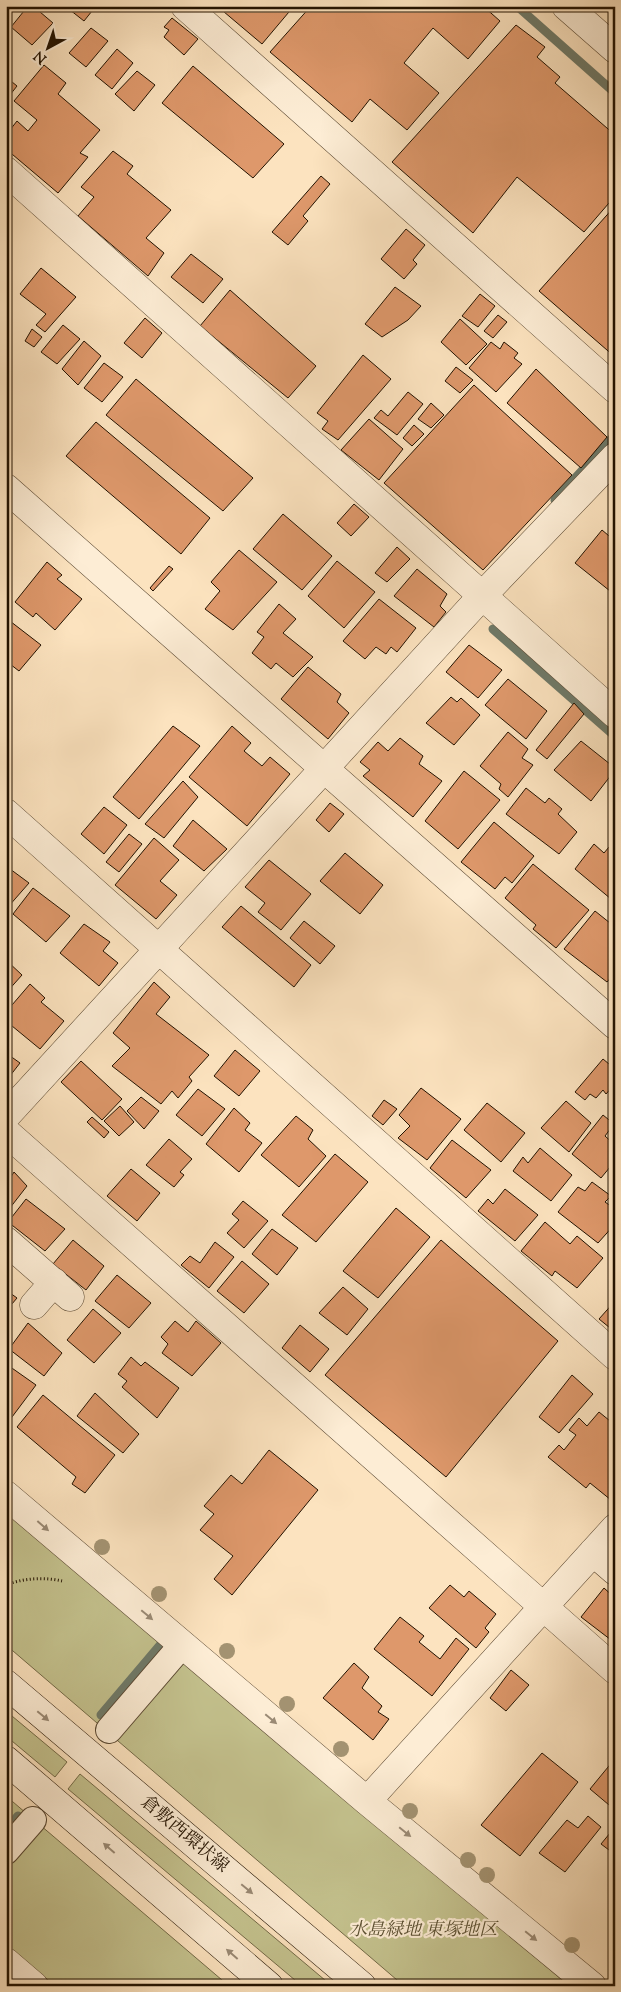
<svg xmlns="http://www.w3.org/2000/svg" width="621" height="1992" viewBox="0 0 621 1992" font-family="'Sorts Mill Goudy','Noto Serif JP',serif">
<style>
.green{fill:#c4c28e;stroke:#736a47}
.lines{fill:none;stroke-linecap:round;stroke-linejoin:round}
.stream{stroke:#6e7968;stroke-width:9}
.building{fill:#de986b;stroke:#221200}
.pedestrian-casing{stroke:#584630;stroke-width:28}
.minor-casing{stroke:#584630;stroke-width:29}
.tertiary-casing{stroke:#584630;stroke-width:29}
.secondary-casing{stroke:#221200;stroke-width:29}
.path{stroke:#221200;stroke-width:3;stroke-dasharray:1 2.5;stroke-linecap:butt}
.pedestrian{stroke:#fdedd5;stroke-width:26}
.minor{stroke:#fdedd5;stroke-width:28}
.tertiary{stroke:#fdedd5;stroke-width:28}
.secondary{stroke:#fdedd5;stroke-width:28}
.tree{fill:#a39271}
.oneway{fill:#9a8a75}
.labels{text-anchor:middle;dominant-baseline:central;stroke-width:4.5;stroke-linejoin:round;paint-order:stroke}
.street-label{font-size:18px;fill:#221200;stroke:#fdedd5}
.park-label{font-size:18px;font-style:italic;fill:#5b5032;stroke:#fdedd5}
</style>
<rect width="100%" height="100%" fill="#fce3bf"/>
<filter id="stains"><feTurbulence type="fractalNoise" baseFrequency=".004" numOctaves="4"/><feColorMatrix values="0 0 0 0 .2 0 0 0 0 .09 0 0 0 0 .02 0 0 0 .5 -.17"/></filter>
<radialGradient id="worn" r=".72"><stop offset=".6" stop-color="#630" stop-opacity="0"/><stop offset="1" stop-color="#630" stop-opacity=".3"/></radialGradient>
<path class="green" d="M6 1506 569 1986H404L6 1645Z
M6 1711 67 1762 55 1777 6 1736Z
M80 1774 332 1986H302L68 1789Z
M6 1796 229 1986H55L6 1944Z"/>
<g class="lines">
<path class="stream" d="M517 6 615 93
M555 500 615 435
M493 629 615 736
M101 1715 162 1643
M6 1830 18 1816"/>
</g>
<path class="building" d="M28 6H33L53 23 32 45 11 27Z
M65 6H96L84 21Z
M217 6H294L262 44Z
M311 6H483L500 21 468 59 433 28 404 63 439 93 407 130 370 99 352 122 270 52Z
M172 18 198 39 184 55 164 37 169 30 164 27Z
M516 25 545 47 537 57 560 77 555 83 615 135V196L584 232 517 177 473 233 392 162Z
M91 28 108 41 86 67 69 53Z
M117 49 133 63 112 89 95 75Z
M44 65 66 83 58 94 100 130 80 153 88 157 58 193 6 149V135L17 121 28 131 37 120 14 101Z
M193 66 284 144 253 178 162 103Z
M137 71 155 85 134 111 115 94Z
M6 77 17 86 6 100Z
M113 151 133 166 127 174 171 210 146 238 164 253 148 276 78 216 94 197 81 187Z
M321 176 330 184 303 216 308 221 288 245 272 232Z
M615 206V357L539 291Z
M406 229 425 245 413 260 417 264 404 279 381 259Z
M191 254 223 279 203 303 171 277Z
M41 268 76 297 45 332 36 325 46 314 20 294Z
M395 287 421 306 408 320 382 337 365 324Z
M230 290 316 366 288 398 200 326Z
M480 294 495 306 478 327 462 316Z
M498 315 507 322 493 338 484 331Z
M145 318 162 333 142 358 124 343Z
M460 319 487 344 466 365 441 342Z
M63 325 80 339 57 364 41 352Z
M32 329 42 337 34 347 25 341Z
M84 341 101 356 78 385 62 369Z
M491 342 500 349 504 342 518 353 514 358 522 364 496 392 469 368Z
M363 355 391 379 338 440 322 429 328 421 317 413Z
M104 363 123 377 102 402 84 388Z
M456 367 473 380 460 393 445 381Z
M536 369 607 437 581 468 507 403Z
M136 379 253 478 223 511 106 415Z
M474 385 572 475 483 570 384 483Z
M408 392 423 404 397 435 374 418 381 410 388 416Z
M431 403 444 415 431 428 418 419Z
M369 419 403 449 379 480 341 450Z
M96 422 210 518 181 554 66 456Z
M414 425 424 434 412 446 403 438Z
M354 504 369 517 351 536 337 523Z
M283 514 332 556 302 590 253 549Z
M602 530 615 541V595L575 563Z
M397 547 410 559 387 582 375 573Z
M239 550 277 582 233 630 205 609 220 591 211 582Z
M337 561 375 592 344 628 308 596Z
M47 562 62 575 57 579 82 599 55 630 36 613 33 617 15 602Z
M169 566 173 569 153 591 150 588Z
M417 569 447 594 440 606 446 612 434 627 394 596Z
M379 599 416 628 397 652 391 647 386 654 376 647 365 659 343 641Z
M279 604 296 619 283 633 313 657 293 677 276 663 271 669 252 653 264 637 257 632Z
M6 618 41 645 19 671 6 661Z
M469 645 502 670 478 698 446 672Z
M308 667 341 694 337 702 349 713 328 739 281 699Z
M508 679 547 711 526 739 485 705Z
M451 697 457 702 461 698 480 715 454 745 426 723Z
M574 703 584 714 547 759 536 750Z
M173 726 200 746 139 819 113 797Z
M232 726 251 743 244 751 262 766 270 757 290 774 247 826 189 777Z
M508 732 528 749 522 758 533 765 508 797 499 789 501 784 480 766Z
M400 738 423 756 419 764 442 781 413 817 363 776 370 770 360 762 378 742 388 751Z
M581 741 615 768V770L591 801 554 770Z
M464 771 500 800 458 849 425 821Z
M183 781 198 797 164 838 145 824Z
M526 788 545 803 549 798 562 809 558 814 577 832 559 854 506 814Z
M330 803 344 814 329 832 316 820Z
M104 807 127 825 104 854 81 834Z
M193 820 227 849 204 871 173 846Z
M494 822 534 856 512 883 505 877 495 889 461 862Z
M129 834 142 844 119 872 106 862Z
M154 838 179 860 160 881 177 895 156 919 115 885Z
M594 844 604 853 609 847 615 851V895L611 899 575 869Z
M345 853 383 885 360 914 320 881Z
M269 860 311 894 281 930 258 912 265 903 245 887Z
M533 864 589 910 556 948 533 929 536 925 505 898Z
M6 866 29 883 8 907 6 905Z
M33 888 70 916 46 942 13 914Z
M241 906 311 965 294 987 222 927Z
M595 911 615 927V973L607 982 564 949Z
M304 921 335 946 320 964 290 938Z
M84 924 110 942 103 951 118 963 99 986 60 953Z
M6 960 22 975 6 993Z
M154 982 170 997 156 1014 209 1055 189 1077 192 1081 178 1098 172 1091 161 1104 112 1066 130 1048 113 1033Z
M30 984 45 998 41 1002 64 1021 40 1049 6 1021V1012Z
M235 1050 260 1071 239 1096 214 1076Z
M6 1053 20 1063 6 1081Z
M603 1059 615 1069V1084L606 1094 603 1090 596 1098 590 1094 585 1100 575 1092Z
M81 1061 122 1099 102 1120 61 1082Z
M421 1088 461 1119 427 1160 398 1138 410 1126 399 1115Z
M198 1089 225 1109 202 1136 176 1115Z
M141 1097 159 1111 144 1129 127 1111Z
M384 1100 397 1109 383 1125 372 1116Z
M566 1101 591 1123 569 1152 541 1128Z
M487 1103 525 1133 501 1162 464 1130Z
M120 1106 134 1122 119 1136 104 1121Z
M234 1108 250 1123 245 1130 262 1143 239 1172 206 1144Z
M603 1115 614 1124 605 1136 615 1145V1161L601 1178 572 1154Z
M296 1116 313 1130 308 1139 326 1156 299 1187 261 1155Z
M92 1117 109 1132 104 1138 87 1122Z
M169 1139 192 1159 180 1172 184 1175 174 1187 146 1165Z
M452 1140 491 1170 466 1198 430 1168Z
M540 1148 572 1175 551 1201 513 1171 523 1157 528 1163Z
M335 1154 368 1182 316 1242 282 1215Z
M131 1169 160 1193 137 1221 107 1196Z
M14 1172 27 1186 6 1213V1177L9 1180Z
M592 1182 611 1196 605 1202 615 1209V1224L598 1243 558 1212 578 1187 585 1191Z
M505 1189 538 1215 515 1241 478 1211 488 1199 493 1204Z
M26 1199 65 1229 45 1251 8 1222Z
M243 1201 268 1221 244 1248 227 1233 239 1220 232 1214Z
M396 1208 430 1237 378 1298 343 1271Z
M545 1222 570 1244 577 1236 603 1258 577 1288 555 1271 552 1276 521 1251Z
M272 1229 298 1248 277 1275 252 1254Z
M73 1240 104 1266 86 1290 53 1264Z
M441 1240 558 1341 446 1477 325 1375Z
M215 1242 234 1257 209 1288 181 1265 190 1256 200 1263Z
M242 1261 269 1284 244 1313 217 1291Z
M117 1275 151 1303 129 1328 95 1301Z
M343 1287 368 1309 347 1335 319 1313Z
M6 1290 17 1298 6 1311Z
M615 1301V1332L599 1319Z
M93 1309 121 1333 94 1363 67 1340Z
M175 1321 188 1332 196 1321 221 1343 192 1376 162 1353 168 1344 161 1337Z
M28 1323 62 1353 44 1376 9 1349Z
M300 1325 329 1349 310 1372 282 1348Z
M131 1357 141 1366 145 1362 179 1388 157 1418 122 1387 127 1381 118 1374Z
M9 1366 36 1385 6 1425V1370Z
M572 1375 593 1394 559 1433 539 1417Z
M95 1393 139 1434 123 1453 77 1416Z
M43 1395 115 1455 85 1493 72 1484 76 1477 17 1427Z
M599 1412 615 1425V1495L611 1500 590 1483 586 1488 548 1457 559 1445 564 1450 576 1435 569 1430 579 1418 587 1426Z
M269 1450 318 1490 232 1595 214 1579 233 1556 200 1530 214 1514 204 1506 231 1475 242 1484Z
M450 1585 464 1597 469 1591 496 1614 485 1628 489 1632 476 1648 429 1608Z
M604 1588 615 1598V1643L581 1617Z
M400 1617 424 1636 419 1642 440 1659 456 1638 469 1649 432 1696 374 1649Z
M354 1663 369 1677 362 1688 382 1706 378 1712 389 1719 373 1740 323 1698Z
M511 1670 529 1685 506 1711 490 1698Z
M542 1753 578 1782 520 1856 481 1825Z
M613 1761 615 1763V1810L590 1789Z
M588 1816 601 1827 565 1872 539 1853 567 1820 578 1828Z
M615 1827V1843L609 1850 601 1844Z"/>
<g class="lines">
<defs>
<path id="pedestrian" d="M109 1730 176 1652
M6 1851 33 1820"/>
<path id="minor" d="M185 6 615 389
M6 171 615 714
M6 488 615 1025
M6 813 615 1356
M6 1116 482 596 615 457
M6 1132 615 1670
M6 1241 70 1297
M34 1305 54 1282
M6 1495 367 1801 592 1986
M593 1552 615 1571
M367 1801 615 1528
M6 1962 34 1986"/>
<path id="tertiary" d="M566 6 615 49"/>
<path id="secondary" d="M6 1684 362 1986
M6 1760 269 1986"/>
</defs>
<use href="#pedestrian" class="pedestrian-casing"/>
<use href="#minor" class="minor-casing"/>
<use href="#tertiary" class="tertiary-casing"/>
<use href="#secondary" class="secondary-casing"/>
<path class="path" d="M6 1585C23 1578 45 1577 62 1581"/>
<use href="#pedestrian" class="pedestrian"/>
<use href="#minor" class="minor"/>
<use href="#tertiary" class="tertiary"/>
<use href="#secondary" class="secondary"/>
</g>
<g class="tree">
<circle cx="102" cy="1547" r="8"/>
<circle cx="159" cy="1594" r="8"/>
<circle cx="227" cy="1651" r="8"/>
<circle cx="287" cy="1704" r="8"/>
<circle cx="341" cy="1749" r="8"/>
<circle cx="410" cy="1811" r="8"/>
<circle cx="468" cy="1860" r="8"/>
<circle cx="487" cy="1875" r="8"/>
<circle cx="572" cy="1945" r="8"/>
</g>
<defs><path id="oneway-solid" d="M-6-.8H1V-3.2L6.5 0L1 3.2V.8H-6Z" transform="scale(1.25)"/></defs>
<g class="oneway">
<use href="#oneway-solid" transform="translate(43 1526) rotate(41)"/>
<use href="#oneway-solid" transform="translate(147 1615) rotate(40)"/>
<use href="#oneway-solid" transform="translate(43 1716) rotate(40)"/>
<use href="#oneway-solid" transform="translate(271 1719) rotate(40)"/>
<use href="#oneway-solid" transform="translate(405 1832) rotate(39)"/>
<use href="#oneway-solid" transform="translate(109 1848) rotate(-139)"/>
<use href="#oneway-solid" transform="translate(247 1889) rotate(40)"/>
<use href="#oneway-solid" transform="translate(531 1936) rotate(39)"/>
<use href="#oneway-solid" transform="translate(232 1954) rotate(-139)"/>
</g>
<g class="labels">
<g class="street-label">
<text transform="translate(184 1835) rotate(40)">倉敷西環状線</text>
</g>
<g class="park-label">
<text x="423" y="1931">水島緑地 東塚地区</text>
</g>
</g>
<rect width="621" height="1992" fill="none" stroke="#fce3bf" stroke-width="25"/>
<rect x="8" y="8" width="606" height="1977" fill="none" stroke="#221200" stroke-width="2.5"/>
<rect x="12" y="12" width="596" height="1967" fill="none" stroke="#221200"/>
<g transform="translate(48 48) rotate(220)" stroke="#fdedd5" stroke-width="4" paint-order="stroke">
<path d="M0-4L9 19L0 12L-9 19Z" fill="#221200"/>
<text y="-8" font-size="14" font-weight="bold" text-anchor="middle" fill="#221200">N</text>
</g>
<rect width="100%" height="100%" filter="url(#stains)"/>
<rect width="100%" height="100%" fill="url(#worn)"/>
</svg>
